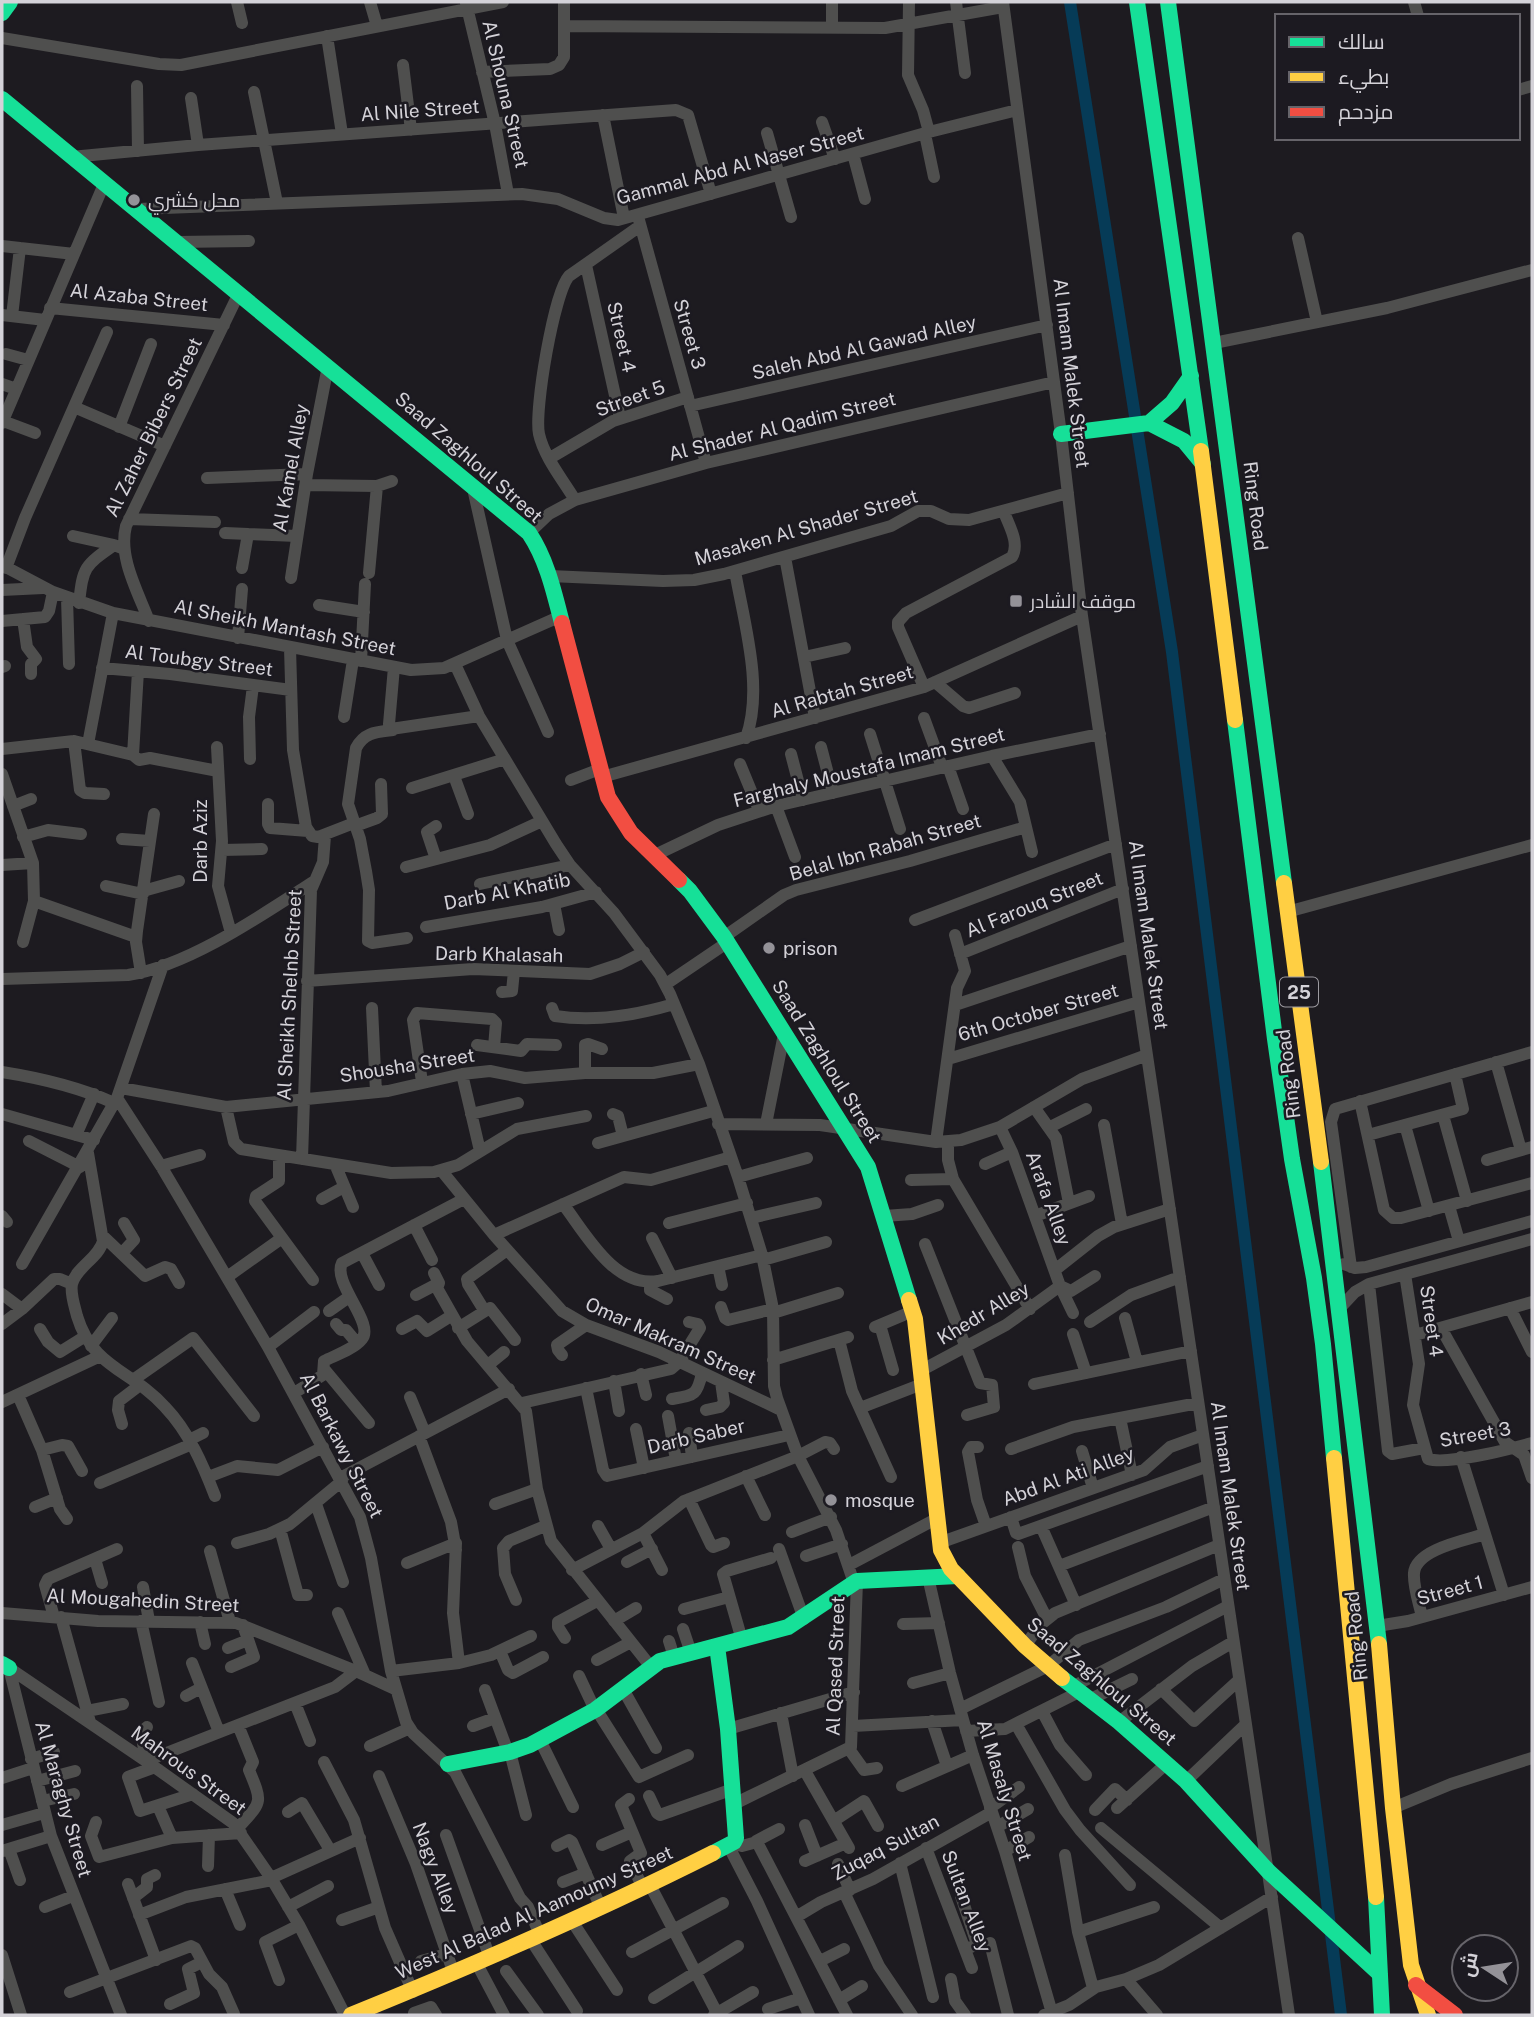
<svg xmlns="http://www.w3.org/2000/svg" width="1534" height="2017" viewBox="0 0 1534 2017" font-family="'Public Sans',Cairo,sans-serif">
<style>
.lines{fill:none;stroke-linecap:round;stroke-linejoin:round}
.canal{stroke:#063b57;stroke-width:12}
.street{stroke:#4f4f4e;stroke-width:12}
.fast{stroke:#16e098;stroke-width:16}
.slow{stroke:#ffcf43;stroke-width:16}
.jam{stroke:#f24e42;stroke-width:16}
.poi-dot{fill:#949298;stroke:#1c1a21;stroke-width:2.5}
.labels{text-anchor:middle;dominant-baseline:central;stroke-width:5;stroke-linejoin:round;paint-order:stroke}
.shield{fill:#1c1a21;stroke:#9d9ba1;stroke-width:2}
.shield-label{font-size:18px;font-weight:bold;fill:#d4d2d8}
.street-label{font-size:19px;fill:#d4d2d8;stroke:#1c1a21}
.poi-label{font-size:19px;fill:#d4d2d8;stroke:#1c1a21;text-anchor:start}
</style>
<rect width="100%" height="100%" fill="#1d1b20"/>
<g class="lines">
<path class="canal" d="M1070 2 1172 652 1341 2015"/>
<path class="street" d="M237 2 242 23
M370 2 377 26
M832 2V28
M909 2 908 75 923 110 929 132
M956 2 965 73
M1003 2 1061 434 1082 616 1289 2015
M1414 2 1418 16
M466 3 495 124 508 194
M564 26 885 28 1003 7
M327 36 342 134
M2 38 159 64 181 65 503 2
M403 65 411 130
M482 72 550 69 559 65 564 57V2
M137 86 138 151
M1518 90 1532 86
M254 92 277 203
M191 98 198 145
M603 115 624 218
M822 122 835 159
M767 133 791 217
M925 134 934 177
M853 154 865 199
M71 157 198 145 676 110 688 115 711 194
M138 209 522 194 558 199 604 218 618 220 929 132 1017 110
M639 220 706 463
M1298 238 1317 322
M177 242 249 241
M2 246 74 254
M586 265 620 418
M50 308 224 325
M2 315 45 320
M12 316 20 248
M1214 343 1387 308 1532 270
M6 354 28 360
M2 384 16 389
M690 406 1047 325
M74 407 165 446
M3 421 35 433
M2 423 104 184
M119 427 151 344
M550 458 613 421 688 397
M207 478 307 474
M472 484 507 640 548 732
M306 485 377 486 392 481
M575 500C563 480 544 457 539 434 534 410 554 293 569 276L640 226
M129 519 215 522
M225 533 248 534
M529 533 549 514 575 500 706 463 1054 382
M73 536 114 545
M785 557 815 718
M2 565 53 592 113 613 411 670 444 668 561 616
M6 568 25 518 107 332
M242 568 248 534 297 536
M735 571C744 623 764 688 746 738
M369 573 377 486
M550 576 663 581 694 580 724 574 891 526 918 511H931L949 519 969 520 1068 493
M291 578 307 474 328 366
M2 590 43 588
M67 598 69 664
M79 603C83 567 84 566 114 545L124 549
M319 605 364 612
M23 619 27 647 36 659 31 664V674
M2 621 45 617 49 611 53 592
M149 621C138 592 118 557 126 526L239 293
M238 638 242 589
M290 648 293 750 306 827 312 836 318 837 354 823
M804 657 845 648
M361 661 365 584
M455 664 479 716 556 844 570 865 614 913 660 975 670 994 699 1064 738 1177 762 1255 773 1309 774 1386 777 1398 798 1456 836 1530 854 1583
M2 667 5 666
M394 667 389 724 391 729 479 716
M102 668 170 674 291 690
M935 682 963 706 969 708 1015 693
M924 687 898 627V622L906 613 1012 557C1020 543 1009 526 1004 512
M344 717 353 660
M924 718 942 767
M393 730C377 732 364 732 356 748L348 804 360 839 366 871 369 890 368 941 372 943 407 938
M870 734 900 829
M74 741 80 790 85 793 104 794
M88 744 113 613
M217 747 222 841 218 886 231 933
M821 747 833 793
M2 749 74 741 133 755 139 760 150 758 218 771
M791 754 803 800
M133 755 138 671
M992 756 1020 802 1032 852
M250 759 249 717 253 686
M740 764 759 810
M948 766 963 809
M2 774 33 863 34 901 23 942
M454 776 468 814
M602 777 924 687 1082 616
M571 780 600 769
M412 788 505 759
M268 804V824L270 828 308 831
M13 806 31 799
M776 806 795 857
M355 826 377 818 382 814 381 784
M436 826 427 832 436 859
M23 837 48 830 81 834
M122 839 150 841
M222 850 262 849
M653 856 718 825 776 806 992 756 1100 734
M2 865 33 863
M406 867 490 845 542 821
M480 884 570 865
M106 886 143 894
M143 891 179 881
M34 901 136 937
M554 904 559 930
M1287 912 1532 845
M915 920 1116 844
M426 927 542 907 596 892
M724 937 784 895 796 890 910 861 1026 827
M960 954 1123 889
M141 973 136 942 137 931 154 814
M2 979 128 975C188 966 262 915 313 882
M307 981 473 969 590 974 620 964 644 952
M666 984 728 942
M502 992 512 991 514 971
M955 1005 1131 946
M372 1008 376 1092
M552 1008 555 1016C594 1022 637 1015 674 1004
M477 1045 521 1051 527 1044 556 1045
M948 1059 1139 1002
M1496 1062 1521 1150
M2 1072C40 1078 79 1087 114 1103
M585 1073V1045L588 1044 602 1049
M462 1074 480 1151
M422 1082 413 1020 417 1013 492 1019 496 1023 494 1047
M121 1088 226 1107 388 1091 462 1074 490 1071 525 1078 585 1073H653L699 1064
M117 1098 161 1166 268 1347 360 1517 371 1558 391 1671 406 1722 413 1733 455 1772 520 1898 528 1907 540 1935
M1360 1101 1384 1210 1393 1218H1401L1532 1183
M226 1107 234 1142 241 1149 391 1173 434 1172 458 1165 517 1129 586 1116
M1034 1107 1056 1138 1069 1203
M2 1114 94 1140
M471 1114 518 1103
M613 1114 618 1116 623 1136
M1443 1115 1467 1201
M718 1124 820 1125 936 1142 961 1140 1000 1127 1082 1079 1147 1055
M766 1124 784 1034
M1104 1125 1122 1224
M1405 1125 1429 1211
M1050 1127 1086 1109
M76 1135 94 1094
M1368 1135 1463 1109 1455 1074
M29 1141 80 1167
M936 1142 957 988 965 971 955 935
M948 1142V1160L953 1179 1030 1309
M598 1143 713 1111
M88 1153 103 1241C99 1258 76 1267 72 1284 70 1294 75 1307 77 1316 93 1369 132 1370 165 1407 189 1432 203 1465 215 1496
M279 1155V1181L256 1196 255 1201 313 1280
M302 1159 311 890 323 862 325 836
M1487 1160 1532 1147
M335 1164 353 1207
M985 1164 1012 1152
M161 1166 200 1155
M441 1170 494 1235 562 1311 586 1325 659 1352 781 1410
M738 1177 807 1158
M911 1180 953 1179
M322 1199 344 1187
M563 1204C586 1234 614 1288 658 1281L762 1255
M1449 1206 1459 1241
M2 1216 7 1222
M884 1216 912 1214 938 1205
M1035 1216 1089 1196
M751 1218 816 1203
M669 1223 747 1203
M414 1225 432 1260
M494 1235 624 1177 651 1180 731 1157
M103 1236 145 1276 165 1267 171 1269 179 1283
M652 1238 672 1278
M925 1244 980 1383 992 1385 994 1407 967 1415
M122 1253 134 1240 124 1223
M362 1253 379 1285
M763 1260 826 1242
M22 1264 117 1098 163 965
M1344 1264 1355 1268 1366 1267 1532 1221
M718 1266 722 1285
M1351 1267 1331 1122 1335 1109 1532 1052
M1055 1270 1098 1236 1114 1227 1170 1209
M434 1273 439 1283 437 1288 467 1341 526 1411 537 1489 551 1541 651 1667
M1405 1274 1419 1364 1413 1405 1428 1459C1448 1465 1510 1449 1532 1443
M227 1277 282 1238
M650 1283V1290L667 1299
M1369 1284 1388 1451 1392 1454 1424 1448
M1060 1286 1071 1291 1095 1276
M1060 1286 1073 1313
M2 1294 22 1309
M416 1295 437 1284
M721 1307 725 1318 728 1320 773 1309
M1340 1308 1355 1292 1369 1284 1532 1239
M1510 1308 1532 1352
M484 1310 468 1284 467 1279 507 1250
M329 1311 349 1297
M773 1313 838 1293
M1125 1318 1137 1362
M1090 1322 1131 1295 1180 1277
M2 1324 22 1309 54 1279H60L72 1284
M336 1324 341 1330H346L357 1343
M880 1325 893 1370
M875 1327 913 1311
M458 1328 490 1308 515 1340
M1441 1328 1505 1442 1524 1455 1532 1478
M40 1329 48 1342 60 1352 84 1337
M402 1329 417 1321 427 1331 451 1316
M1073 1334 1086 1373
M1415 1335 1532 1302
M839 1340 852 1391 891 1477
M91 1346 112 1318
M268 1347 314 1312
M562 1355 558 1350 557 1345 586 1325
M773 1360 848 1337
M488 1365 504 1352
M325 1370 369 1423
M922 1370 1006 1325 1060 1286 1012 1152 1000 1127
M641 1374 646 1395
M133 1380 193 1338 254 1416
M614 1381 619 1411
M1034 1384 1191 1351
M586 1388 603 1470 607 1476 789 1435
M294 1393 323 1375 324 1361C336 1355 354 1349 362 1339 375 1323 332 1283 342 1263L464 1199
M18 1395 42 1450 60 1509 67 1519
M410 1397 425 1433
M672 1399C694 1395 697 1396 702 1373
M2 1402 98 1357
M522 1403 671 1369 679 1362 700 1328 698 1324 689 1322
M860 1408 922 1384
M706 1410 720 1407 724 1403 721 1382
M668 1416 676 1460
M1120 1418 1132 1475
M122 1424 118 1410 119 1401 140 1385
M636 1429 644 1468
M689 1433 692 1457
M419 1436 451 1522 456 1550
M189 1440 203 1433
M978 1447H971L968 1452 977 1500 986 1526
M1011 1449 1073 1427 1198 1403
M42 1450 62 1445 68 1446 82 1471
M1082 1451 1093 1488
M1461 1457 1504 1595
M746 1476 765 1515
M208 1477 237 1466 278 1470 323 1447
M340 1478 509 1389
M100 1483 192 1444
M689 1499 711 1545 713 1547 724 1543
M316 1504 343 1582
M495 1504 537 1489
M35 1507 57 1498
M1011 1517 1016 1533 1018 1534 1208 1466
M598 1526 611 1549
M1041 1526 1076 1605
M280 1529 298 1595H307
M792 1532 831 1517
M643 1533 662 1570
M237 1543 269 1534 290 1524 342 1481
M939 1543 1144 1470 1170 1447 1203 1435
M1018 1547 1025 1576 1047 1619
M779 1549 804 1619
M210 1551 230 1622
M806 1556 842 1544
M95 1559 102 1583
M627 1562 652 1549
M407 1563 456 1543 453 1613 459 1663
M849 1565 936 1519
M1059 1566 1214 1507
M572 1570 643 1533 684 1501 798 1456 825 1442 830 1443 834 1449
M928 1577 950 1673 973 1755 1005 1851 1052 2013
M143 1587 149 1621
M516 1600 505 1574 503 1548 509 1541 545 1526
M684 1609 729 1597
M2 1613 98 1621 236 1623 356 1671 395 1689
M338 1613 365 1675
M54 1617 45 1585 48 1579 117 1549
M61 1617 90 1722
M1422 1617C1419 1603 1413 1586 1414 1573 1416 1549 1467 1540 1485 1534
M141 1621 159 1702
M614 1621 636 1608
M200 1622 205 1644
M903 1624 939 1623
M1377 1626 1408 1621 1532 1587
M683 1629 691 1653
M565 1638 558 1627V1622L597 1601
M742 1640 723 1574 727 1571 771 1558
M669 1641 674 1657
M1025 1646 1040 1625 1055 1613 1219 1545
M228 1648 248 1640
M500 1651 508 1670 513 1673 543 1657
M597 1660 631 1642
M192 1663 219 1732
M231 1667 254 1657 243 1625
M9 1668 146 1761 233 1823 271 1878 299 1925 345 2015
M9 1668 51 1836 121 2015
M391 1671 459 1663 491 1655 531 1636
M579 1676 595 1710
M913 1683 950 1673
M1072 1687 1228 1606
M623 1689 656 1748
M1161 1689 1194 1721 1239 1680
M485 1690 508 1752
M186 1696 201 1688
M1089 1700 1132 1679
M295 1703 310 1741
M596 1709 639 1777 688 1755
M960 1709 1048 1666 1079 1640 1166 1607 1224 1579
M87 1711 123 1704
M1042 1711 1060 1745 1086 1775
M781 1713 793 1776
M932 1721 947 1766
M1119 1722 1192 1666 1233 1642
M1016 1724 1065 1810 1080 1830 1130 1885
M238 1725 253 1762 249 1770C263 1804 262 1801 238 1828
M473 1726 495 1718
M853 1726 963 1720
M147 1727 141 1732 146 1761 335 1687 356 1671
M728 1729 854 1692
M966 1731 1005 1729 1079 1692
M540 1740 573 1807
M370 1746 410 1728
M849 1749 864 1770 877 1768
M510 1752 526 1815
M31 1759 54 1752
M324 1762 354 1820 385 1928 413 1992
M155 1767 128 1777 140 1811 193 1794
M805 1771 849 1848
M379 1776 416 1864 454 1974
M2 1778 33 1768
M37 1781 75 1771
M1186 1781 1246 1724
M902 1786 973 1755
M649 1796 657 1813 660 1815 733 1789
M629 1799 621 1805 641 1853 630 1861 643 1888
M42 1801 74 1794
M734 1804 851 1747 857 1581
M158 1806 172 1838
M990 1808 1019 1787
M1117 1808 1166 1764
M1393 1808 1451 1784 1532 1758
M1095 1810 1115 1789 1127 1800
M288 1812 302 1803 330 1850
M835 1820 864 1801 878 1826
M96 1822 91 1836 99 1857 172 1838 241 1833
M2 1825 44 1813
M805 1825 817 1856
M997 1827 1028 1809
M1101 1828 1221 1928
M446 1835 490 1958
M756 1841 779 1829
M732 1843 742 1846 757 1842 847 2015
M602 1845 632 1832
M728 1845 757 1901 809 2015
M557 1846 569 1840 572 1842 601 1908
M926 1848 972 1968
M9 1849 20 1880
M2 1851 51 1836
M1005 1851 1029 1837
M1065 1855 1078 1932 1093 1988
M805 1861 846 1843
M900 1863 933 1997
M838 1864 850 1890
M208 1866 209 1835
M271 1878 360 1838
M563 1882 586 1873
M128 1884 156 1960
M650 1885 718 2015
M225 1889 240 1925
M844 1892 879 1966 912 2015
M961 1896 977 1944 965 1950
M133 1898 147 1887V1879L155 1875
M45 1907 73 1896
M288 1907 328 1886
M139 1915 186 1897 272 1880
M796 1917 821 1902 873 1879 992 1812
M342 1920 379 1907
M572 1921 617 1990
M1078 1932 1154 1907
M531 1940 577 2011
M990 1943 1008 2015
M632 1952 723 1903
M2 1955 21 2015
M421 1961 447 1954
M820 1961 844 1949
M477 1964 504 2015
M506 1971 538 2015
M951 1979 955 2001 965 2015
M1126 1979 1157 2015
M279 1980 265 1942 299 1925
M70 1992 191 1946 195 1948 209 1974 222 1987 234 2014
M654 1998 738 1946
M839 2000 862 1986
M170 2004 194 1993 188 1969 202 1962
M768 2009 801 1998
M414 2013 431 2007 436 2015
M714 2015 753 1992
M1044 2015 1069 2005 1096 1987 1126 1979 1159 1965 1272 1897"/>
<path class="fast" d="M1137 2 1201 451
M1168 2 1284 883
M2 13 10 2
M2 99 529 533C547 560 554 592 562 623
M1149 423 1172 403 1191 376
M1061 434 1149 423 1184 441 1203 464
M1235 720 1275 1039 1292 1159 1314 1278 1323 1344 1334 1458
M679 880 690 891 724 937 868 1167 909 1300
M1321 1162 1379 1644
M2 1664 9 1668
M1062 1678 1119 1722 1186 1781 1269 1872 1380 1974
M448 1764 510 1752 530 1745 595 1710 660 1661 788 1627 857 1581 958 1576
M713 1853 734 1842 736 1838 728 1729 717 1646
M1376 1897 1382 2015"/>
<path class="slow" d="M1201 451 1235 720
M1284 883 1321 1162
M909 1300 915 1319 941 1550 951 1569 1025 1646 1062 1678
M1334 1458 1376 1897
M1379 1644 1393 1808 1411 1965 1428 2015
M351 2015C474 1965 594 1913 713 1853"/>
<path class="jam" d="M562 623 608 797 631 833 679 880
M1416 1985 1455 2015"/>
</g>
<g class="poi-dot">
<circle cx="134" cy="200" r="7"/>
<rect x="1009" y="594" width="14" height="14" rx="3.5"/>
<circle cx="769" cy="948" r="7"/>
<circle cx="831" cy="1500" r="7"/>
</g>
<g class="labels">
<rect class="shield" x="1280" y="977.5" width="38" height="29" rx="5"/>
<g class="shield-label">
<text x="1299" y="992">25</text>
</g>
<g class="street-label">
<text transform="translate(506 94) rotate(77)">Al Shouna Street</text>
<text transform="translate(420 110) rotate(-4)">Al Nile Street</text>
<text transform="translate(740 165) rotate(-15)">Gammal Abd Al Naser Street</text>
<text transform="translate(139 297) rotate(6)">Al Azaba Street</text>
<text transform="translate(690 334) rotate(74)">Street 3</text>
<text transform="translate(622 337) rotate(77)">Street 4</text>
<text transform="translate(864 347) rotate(-13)">Saleh Abd Al Gawad Alley</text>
<text transform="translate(1072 373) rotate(83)">Al Imam Malek Street</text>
<text transform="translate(630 398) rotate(-20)">Street 5</text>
<text transform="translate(782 426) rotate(-14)">Al Shader Al Qadim Street</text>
<text transform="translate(153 427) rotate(-64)">Al Zaher Bibers Street</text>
<text transform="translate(469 457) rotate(41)">Saad Zaghloul Street</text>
<text transform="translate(290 468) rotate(-80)">Al Kamel Alley</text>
<text transform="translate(1256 506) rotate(83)">Ring Road</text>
<text transform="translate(806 527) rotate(-16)">Masaken Al Shader Street</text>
<text transform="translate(285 627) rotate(11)">Al Sheikh Mantash Street</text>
<text transform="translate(199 660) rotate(7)">Al Toubgy Street</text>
<text transform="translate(842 691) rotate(-16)">Al Rabtah Street</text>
<text transform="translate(869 767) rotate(-14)">Farghaly Moustafa Imam Street</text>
<text transform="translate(200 841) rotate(-90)">Darb Aziz</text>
<text transform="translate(885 847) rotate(-16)">Belal Ibn Rabah Street</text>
<text transform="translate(507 891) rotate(-11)">Darb Al Khatib</text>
<text transform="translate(1034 904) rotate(-22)">Al Farouq Street</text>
<text transform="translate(1149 935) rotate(82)">Al Imam Malek Street</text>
<text transform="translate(499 954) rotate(1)">Darb Khalasah</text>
<text transform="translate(289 995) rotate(-87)">Al Sheikh Shelnb Street</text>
<text transform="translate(1038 1012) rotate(-16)">6th October Street</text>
<text transform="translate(827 1061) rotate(58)">Saad Zaghloul Street</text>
<text transform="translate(407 1065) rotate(-9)">Shousha Street</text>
<text transform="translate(1288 1074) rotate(-97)">Ring Road</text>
<text transform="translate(1049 1198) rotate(70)">Arafa Alley</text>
<text transform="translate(983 1313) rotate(-31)">Khedr Alley</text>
<text transform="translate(1432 1321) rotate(82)">Street 4</text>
<text transform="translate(671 1340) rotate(24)">Omar Makram Street</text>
<text transform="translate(1475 1434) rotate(-10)">Street 3</text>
<text transform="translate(696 1436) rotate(-13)">Darb Saber</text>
<text transform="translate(342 1445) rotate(63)">Al Barkawy Street</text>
<text transform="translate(1068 1476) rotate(-20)">Abd Al Ati Alley</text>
<text transform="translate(1231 1496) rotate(82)">Al Imam Malek Street</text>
<text transform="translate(1450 1590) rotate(-15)">Street 1</text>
<text transform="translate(143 1600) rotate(3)">Al Mougahedin Street</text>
<text transform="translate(1356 1636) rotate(-96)">Ring Road</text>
<text transform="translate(835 1666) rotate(-88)">Al Qased Street</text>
<text transform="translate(1102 1681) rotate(40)">Saad Zaghloul Street</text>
<text transform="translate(189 1770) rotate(36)">Mahrous Street</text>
<text transform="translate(1005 1790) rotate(73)">Al Masaly Street</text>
<text transform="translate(64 1799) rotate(74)">Al Maraghy Street</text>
<text transform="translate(885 1847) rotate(-28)">Zuqaq Sultan</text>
<text transform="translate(436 1868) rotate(69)">Nagy Alley</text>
<text transform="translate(967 1901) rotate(69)">Sultan Alley</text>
<text transform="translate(534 1912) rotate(-24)">West Al Balad Al Aamoumy Street</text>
</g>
<g class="poi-label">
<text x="148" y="200">محل كشري</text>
<text x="1030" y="601">موقف الشادر</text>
<text x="783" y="948">prison</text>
<text x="845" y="1500">mosque</text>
</g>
</g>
<rect width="1534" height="2017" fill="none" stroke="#d4d2d8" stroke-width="7"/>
<rect x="1275" y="14" width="245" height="126" fill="#1c1a21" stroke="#66646a" stroke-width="2"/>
<rect x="1289" y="37" width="35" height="10" fill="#16e098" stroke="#66646a" stroke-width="2"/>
<text x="1338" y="49" font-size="21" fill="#d4d2d8">سالك</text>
<rect x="1289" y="72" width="35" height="10" fill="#ffcf43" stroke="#66646a" stroke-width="2"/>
<text x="1338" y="84" font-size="21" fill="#d4d2d8">بطيء</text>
<rect x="1289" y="107" width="35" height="10" fill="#f24e42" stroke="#66646a" stroke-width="2"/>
<text x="1338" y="119" font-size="21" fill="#d4d2d8">مزدحم</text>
<g transform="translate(1485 1968) rotate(282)"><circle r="33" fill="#1c1a21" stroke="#66646a" stroke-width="2"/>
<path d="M0-5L12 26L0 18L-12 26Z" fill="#949298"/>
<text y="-10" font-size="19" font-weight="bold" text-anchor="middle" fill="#d4d2d8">ش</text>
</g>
</svg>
